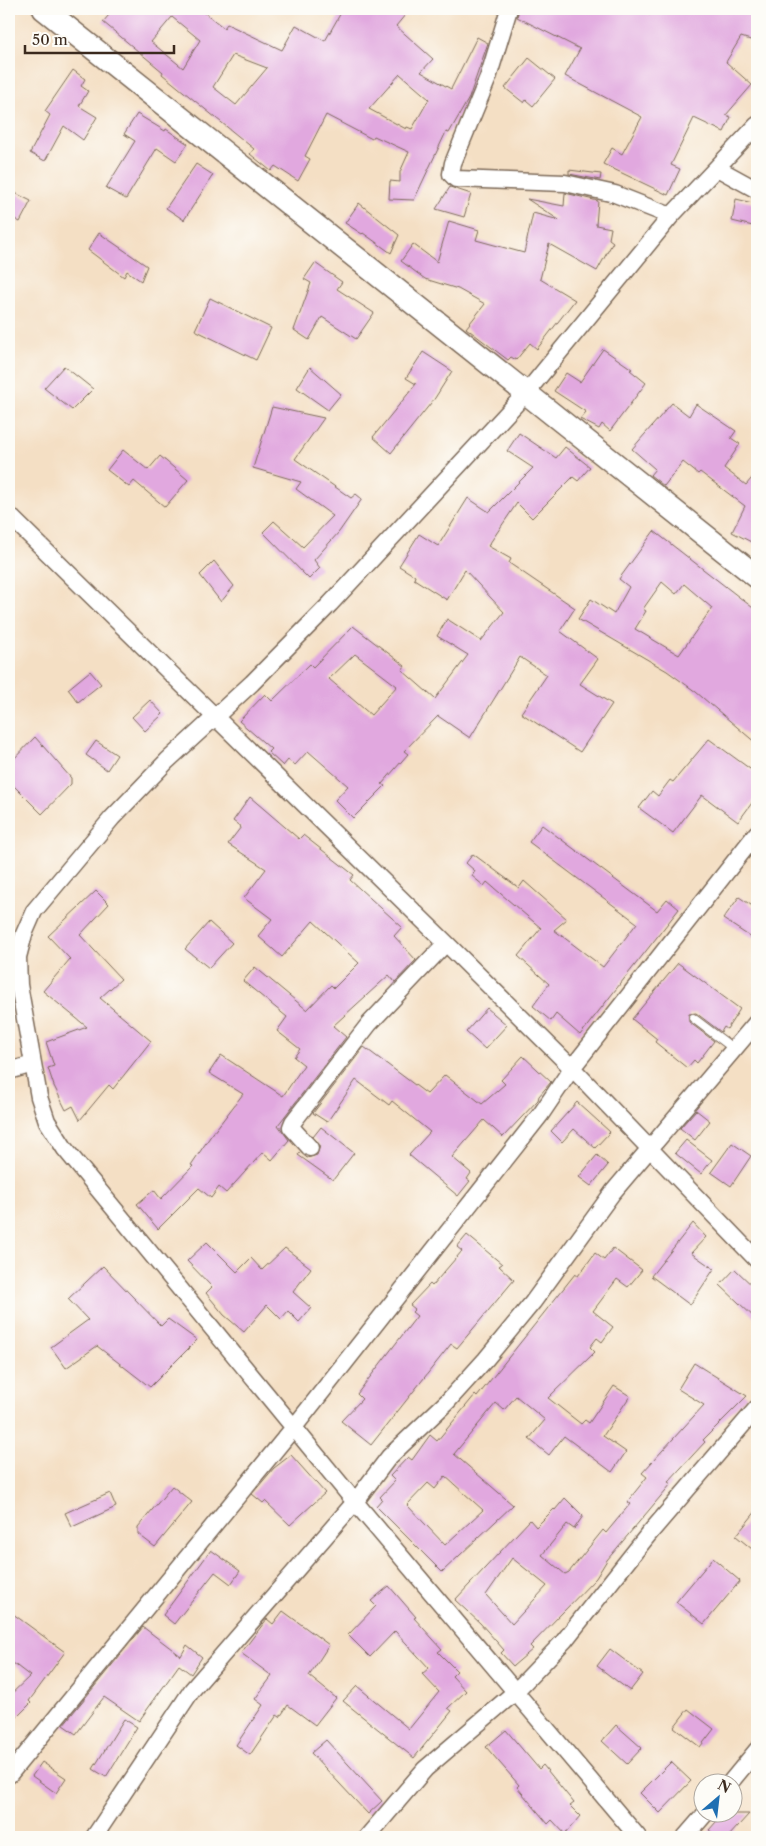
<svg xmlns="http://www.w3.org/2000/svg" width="766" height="1846" viewBox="0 0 766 1846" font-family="'Libre Caslon Text',serif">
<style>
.building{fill:#e1a8df;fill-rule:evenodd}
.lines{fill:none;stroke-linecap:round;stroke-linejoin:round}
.lane-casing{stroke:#7c6958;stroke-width:10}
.street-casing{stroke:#7c6958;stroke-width:19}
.secondary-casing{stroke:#7c6958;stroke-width:25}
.lane{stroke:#fff;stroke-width:8}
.street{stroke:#fff;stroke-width:16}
.secondary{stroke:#fff;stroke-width:22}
</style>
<rect width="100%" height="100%" fill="#fdfcf7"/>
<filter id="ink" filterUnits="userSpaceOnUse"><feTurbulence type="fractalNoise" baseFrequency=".02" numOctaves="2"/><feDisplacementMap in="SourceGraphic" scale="10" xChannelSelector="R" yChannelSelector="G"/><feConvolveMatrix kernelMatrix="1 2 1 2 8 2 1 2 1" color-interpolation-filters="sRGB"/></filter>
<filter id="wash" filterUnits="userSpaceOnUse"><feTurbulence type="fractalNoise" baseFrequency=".0096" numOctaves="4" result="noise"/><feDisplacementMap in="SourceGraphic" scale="20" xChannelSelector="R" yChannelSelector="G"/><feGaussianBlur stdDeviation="1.12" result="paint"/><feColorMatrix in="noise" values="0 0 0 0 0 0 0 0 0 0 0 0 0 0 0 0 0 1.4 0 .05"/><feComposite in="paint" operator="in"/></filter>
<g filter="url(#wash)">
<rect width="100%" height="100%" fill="#f4dfc4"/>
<g id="blocks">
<path class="building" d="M114 9H200L224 28 227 24 282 50 296 25 325 41 343 9H410L396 26 433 59 421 72 451 89 477 37 488 43 469 98 449 133 446 132 414 200 389 199 390 181 400 182V172L409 152 374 136 372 139 326 115 305 156 310 159 298 181 275 166 271 171 250 154 254 149 162 74 163 72 103 22ZM172 17 200 40 183 68 151 42ZM233 55 267 68 236 105 213 87ZM400 74 429 99 412 129 407 127 406 129 369 109Z
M519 9H640L650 15 654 9H757V42L741 37 726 62 752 85 726 115 731 117 724 132 694 118 671 165 680 169 668 195 603 164 612 148 622 154 642 117 565 76 580 49 517 17Z
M529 58 555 79 533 106 526 100 524 103 505 88Z
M73 70 85 79 81 86 88 91 79 106 97 117 83 140 64 126 45 161 30 153 50 115 45 111Z
M137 114 165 131 166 129 188 144 176 161 157 148 126 199 106 188 135 141 124 134Z
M196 164 213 175 184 220 166 208Z
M569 170 601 174 600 180 569 174Z
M450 187 471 194 464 217 436 209Z
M9 190 31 201 20 222 9 216Z
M565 193 598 201 596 225 611 228 609 239 613 242 597 271 549 244 540 279 575 300 537 349 530 343 516 360 511 357 508 360 466 328 485 304 458 289 425 279 401 261 413 244 437 262 449 221 479 230 476 240 524 253 533 213 559 220 527 199 564 206Z
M736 199 757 204V227L732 221Z
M359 203 399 235 391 253 363 233 362 234 345 223Z
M99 233 147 266 141 281 127 271 124 277 88 250Z
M315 263 342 282 337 289 374 313 356 339 322 317 309 340 294 330 311 283 304 279Z
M210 298 271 328 256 360 195 330Z
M603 349 632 369 630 370 646 383 610 431 602 424 599 429 580 419 586 412 554 391 566 373 580 382Z
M423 352 452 371 435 398 391 453 373 437 416 384 406 378Z
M64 366 93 389 72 410 44 388Z
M310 367 341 394 328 410 297 388Z
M672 403 689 416 696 404 736 431 731 438 740 444 724 468 746 485 757 472V545L732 532 745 506 700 472 698 474 683 462 664 486 650 475 655 469 632 449Z
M272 407 324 418 295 459 351 498 356 494 362 499 339 532 314 560 320 568 309 579 263 532 274 521 303 547 333 516 296 489 301 482 253 468Z
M519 433 556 458 565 447 590 467 578 481 573 477 532 518 517 503 488 546 511 559 509 563 575 608 560 631 598 659 580 684 612 704 580 752 521 713 547 675 520 657 470 738 438 716 404 751 408 754 382 784 385 786 353 818 335 800 348 786 308 751 295 765 288 760 283 766 268 752 271 749 239 721 265 694 272 701 310 664 313 667 353 626 405 666 402 670 435 699 468 655 437 636 447 619 481 641 504 612 465 570 447 600 414 579 415 576 399 566 419 534 438 546 468 498 489 512 533 468 507 451ZM355 654 397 686 371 715 329 679Z
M123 450 148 470 160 456 188 480 165 507 134 481 129 487 107 470Z
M654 531 757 611V744L696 692 667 671 578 619 591 599 614 614 629 587 619 579ZM662 582 676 594 684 584 712 608 679 655 635 629 646 611 643 609Z
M214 561 234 586 221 602 200 575Z
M90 671 101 684 78 702 68 689Z
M150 700 163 714 145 731 132 717Z
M35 737 71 778V784L42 814 9 781V764Z
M709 739 757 774V796L738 822 702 795 673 833 639 808 652 791 658 796 670 780 673 782Z
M96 741 117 755 107 770 86 755Z
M250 797 299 839 303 835 354 875 350 880 402 927 394 936 416 960 395 982 389 975 333 1026 346 1037 278 1125 289 1140 272 1160 263 1152 226 1193 219 1187 211 1198 199 1188 158 1229 137 1204 154 1190 161 1199 193 1166 191 1165 210 1137 243 1094 209 1073 221 1055 283 1096 304 1065 294 1057 300 1049 277 1031 287 1017 243 981 255 967 307 1010 331 985 334 988 359 963 313 921 282 957 258 936 272 919 244 898 266 869 228 844 241 827 233 821Z
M542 825 657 911 667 899 679 909 580 1035 556 1014 551 1021 533 1006 549 984 518 956 541 928 487 882 484 886 472 876 475 871 466 863 473 854 519 888 524 881 567 919 554 930 603 967 637 923 529 842Z
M96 891 109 904 80 935 121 979 100 998 151 1041 113 1089 109 1085 80 1120 73 1106 66 1110 54 1086 48 1068 54 1066 46 1042 87 1027 43 991 70 959 48 936Z
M739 897 757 909V930L752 938 723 919Z
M209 922 232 943 209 968 185 949Z
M678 963 740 1009 727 1029 724 1027 721 1032 696 1013 689 1014V1022L714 1041 697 1063 694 1060 687 1068 655 1042 657 1039 632 1019Z
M487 1008 507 1025 485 1049 466 1032Z
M364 1047 427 1094 445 1075 482 1104 505 1084 501 1080 523 1056 551 1082 539 1096 538 1100 503 1137 484 1120 452 1157 471 1173 467 1179 470 1181 458 1196 409 1155 430 1132 392 1101 389 1105 356 1080 327 1122 313 1113Z
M577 1102 610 1132 595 1148 574 1129 562 1142 551 1131Z
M696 1110 710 1121 695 1140 680 1128Z
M321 1127 354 1153 333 1180 298 1155 300 1152 307 1158 317 1155 320 1145 313 1137Z
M686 1140 712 1160 701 1174 675 1153Z
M732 1143 751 1156 731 1186 711 1172Z
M597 1155 608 1165 591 1186 579 1177Z
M693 1223 706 1237 691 1253 714 1269 690 1305 651 1276Z
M467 1235 502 1264 499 1266 514 1280 457 1348 451 1344 371 1445 341 1421 362 1399 357 1394 417 1316 412 1312 415 1309 410 1305 430 1284 432 1286 462 1251 457 1247Z
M207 1242 237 1272 251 1258 262 1270 285 1248 311 1268 293 1292 311 1308 299 1322 288 1311 281 1319 267 1305 244 1332 224 1315 206 1293 212 1287 187 1261Z
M613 1248 642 1270 628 1287 617 1279 593 1311 613 1327 602 1342 597 1338 590 1347 595 1352 548 1398 581 1424 585 1420 589 1423 614 1386 630 1396 603 1436 626 1452 612 1472 564 1436 549 1455 529 1439 545 1420 516 1396 504 1410 496 1403 454 1454 513 1505 442 1572 376 1506 382 1499 380 1497 395 1481 390 1476 408 1457 412 1460 430 1435 437 1441 475 1395 477 1397 575 1274 578 1276 595 1253 604 1260ZM445 1476 483 1510 445 1545 407 1505 428 1483 435 1489Z
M103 1266 161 1326 168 1319 197 1340 150 1387 97 1346 66 1368 51 1347 88 1320 68 1299Z
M735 1269 757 1290V1320L720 1285Z
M694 1363 747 1396 703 1440 705 1442 668 1482 671 1484 607 1560 596 1578 530 1646 533 1649 513 1666 501 1653 504 1650 480 1623 455 1600 530 1520 536 1527 554 1509 555 1510 565 1498 583 1516 574 1529 567 1524 542 1555 565 1574 569 1572 603 1530 606 1533 630 1504 627 1502 647 1477 642 1473 704 1405 678 1389ZM512 1558 547 1586 512 1624 486 1595Z
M291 1455 325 1493 290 1525 265 1501 263 1503 252 1494 274 1468Z
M172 1486 192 1502 155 1547 138 1534V1527Z
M110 1493 116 1507 72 1527 65 1513Z
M757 1510V1553L736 1536Z
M211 1550 240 1571 231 1584 215 1572 174 1624 163 1615Z
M713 1558 740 1581 704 1624 676 1602Z
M389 1586 416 1617 414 1618 442 1649 438 1652 457 1671 452 1676 466 1691 448 1708 452 1711 414 1758 343 1701 357 1686 409 1729 439 1692 422 1674 429 1668 395 1631 370 1657 348 1635 376 1606 371 1601Z
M9 1611 65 1652 29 1701 31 1703 9 1725V1696L30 1676 9 1660Z
M283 1611 329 1645 309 1676 336 1698 315 1725 288 1705 280 1717 277 1715 250 1755 236 1745 263 1705 255 1699 272 1676 241 1653 267 1619 273 1624Z
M143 1627 181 1656 187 1645 202 1657 191 1674 179 1665 139 1721 104 1697 76 1734 63 1725Z
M610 1649 643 1674 630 1691 597 1666Z
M688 1709 714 1729 700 1747 674 1727Z
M124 1719 137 1727 106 1777 93 1769Z
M616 1725 642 1748 627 1764 602 1741Z
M506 1730 539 1769 543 1765 574 1803 570 1806 580 1816 565 1834 552 1820 548 1824 517 1787 519 1785 486 1747Z
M326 1740 382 1801 368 1814 311 1753Z
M42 1762 66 1778 56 1793 32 1776Z
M671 1762 691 1781 660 1813 640 1793Z
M723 1814H749L728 1837H718L709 1830Z"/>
</g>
</g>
<g filter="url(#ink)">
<use href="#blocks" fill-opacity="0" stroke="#7c6958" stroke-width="1"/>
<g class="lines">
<defs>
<path id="lane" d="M693 1018 734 1049"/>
<path id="street" d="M509 9 488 78 453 163 451 174 456 179 565 183 615 194 671 216
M717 168 757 190
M9 515 446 943 572 1068 757 1260
M9 1071 33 1064
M310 1148 291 1127 293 1122 369 1024 446 943
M9 1775 295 1426 541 1114 572 1068 757 833
M729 1784 757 1750
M94 1837 192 1690 355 1502 389 1457 448 1401 486 1359 533 1302 613 1192 757 1022
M367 1837 425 1769 514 1693 564 1641 648 1535 757 1408
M638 1837 355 1502 65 1149 47 1121 39 1097 19 985 18 957 24 934 34 911 112 818 167 761 252 683 330 604 526 393 671 216 757 125
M685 1837 705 1814"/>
<path id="secondary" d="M44 9 757 577"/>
</defs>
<use href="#lane" class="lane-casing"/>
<use href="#street" class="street-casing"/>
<use href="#secondary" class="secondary-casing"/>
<use href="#lane" class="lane"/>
<use href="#street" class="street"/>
<use href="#secondary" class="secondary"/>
</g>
</g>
<rect width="766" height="1846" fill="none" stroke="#fdfcf7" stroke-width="30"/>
<g transform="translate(718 1798) rotate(28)"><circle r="24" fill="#fdfcf7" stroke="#afa8a0"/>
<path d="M0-4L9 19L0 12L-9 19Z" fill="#1f6fb2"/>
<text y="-8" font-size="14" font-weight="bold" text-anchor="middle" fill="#3b2a1e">N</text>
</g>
<path d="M25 45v8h149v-8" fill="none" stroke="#3b2a1e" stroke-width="2.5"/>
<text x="32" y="45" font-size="15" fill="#3b2a1e" stroke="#fdfcf7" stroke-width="4" paint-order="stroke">50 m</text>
</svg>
